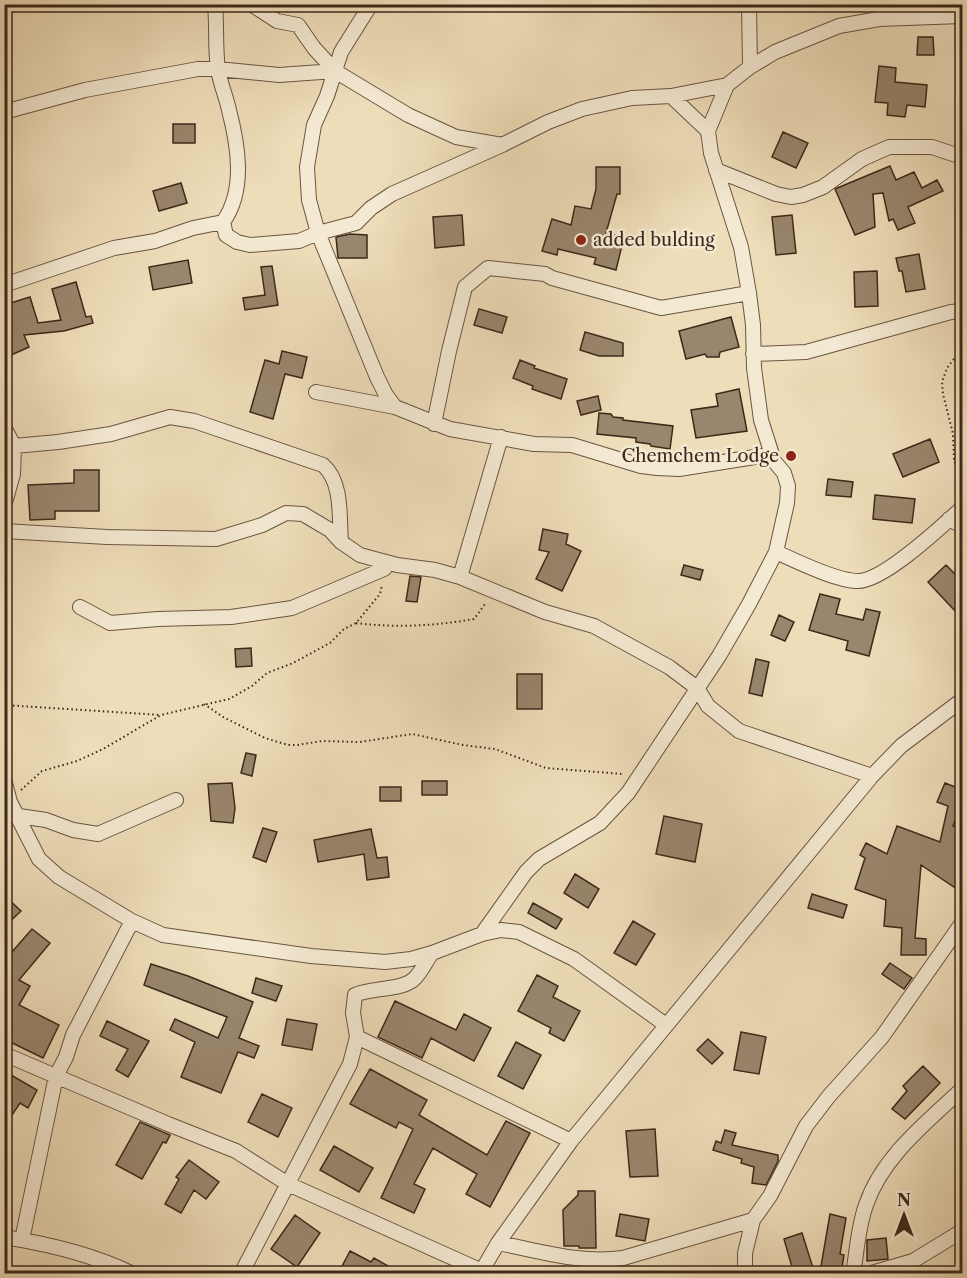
<svg xmlns="http://www.w3.org/2000/svg" width="967" height="1278" viewBox="0 0 967 1278" font-family="'Libre Caslon Text',serif">
<style>
.building{fill:#99866d;stroke:#3d281a;stroke-width:1.5}
.lines{fill:none;stroke-linecap:round;stroke-linejoin:round}
.minor-casing{stroke:#695542;stroke-width:16}
.path{stroke:#3d281a;stroke-width:2;stroke-dasharray:1.5 3;stroke-linecap:butt}
.minor{stroke:#f4e9d2;stroke-width:14}
.poi-dot{fill:#8f2418;stroke:#f4e9d2;stroke-width:2}
.labels{text-anchor:middle;dominant-baseline:central;stroke-width:5;stroke-linejoin:round;paint-order:stroke}
.poi-label{font-size:18px;fill:#3d281a;stroke:#f4e9d2;text-anchor:start}
</style>
<rect width="100%" height="100%" fill="#eeddb9"/>
<filter id="stains"><feTurbulence type="fractalNoise" baseFrequency=".00333" numOctaves="4"/><feColorMatrix values="0 0 0 0 .2 0 0 0 0 .09 0 0 0 0 .02 0 0 0 .5 -.17"/></filter>
<radialGradient id="worn" r=".72"><stop offset=".6" stop-color="#630" stop-opacity="0"/><stop offset="1" stop-color="#630" stop-opacity=".3"/></radialGradient>
<path class="building" d="M918 37H933L934 55H917Z
M879 66 896 68 895 82 927 85 925 107 907 105 905 117 887 115 888 103 875 102Z
M173 124H195V143H173Z
M783 132 808 143 796 168 772 157Z
M890 166 896 180 914 172 922 188 937 180 943 191 908 207 915 223 898 230 893 219 889 221 883 193 873 194 875 227 855 235 835 189Z
M596 167H620V194H617L606 233 624 237 616 270 594 264 596 258 558 249 557 255 542 251 552 219 571 225 575 206 591 209 596 189Z
M181 183 187 203 159 211 153 191Z
M462 215 464 245 435 248 433 217Z
M792 215 796 253 776 255 772 217Z
M350 234 367 235V258H338L336 237Z
M919 254 925 289 906 292 902 271H899L896 258Z
M188 260 192 283 153 290 149 267Z
M272 266 278 305 245 310 243 298 265 295 261 267Z
M877 271 878 306 855 307 854 272Z
M76 282 86 317 91 316 93 323 64 331 24 335 29 347 9 356 4 346V305L30 297 38 323 61 320 52 289Z
M479 309 507 317 502 333 474 325Z
M731 317 739 347 720 352 719 357H707L705 354 686 359 679 331Z
M585 332 623 343V356H599L580 350Z
M282 351 307 357 302 378 285 374 273 419 250 412 265 360 279 364Z
M520 360 535 366 534 368 567 379 561 399 532 389 533 386 513 378Z
M739 389 747 431 696 438 691 410 718 406 716 394Z
M598 396 601 410 581 415 577 401Z
M599 413 611 414 613 417 623 418V420L673 426 670 449 651 446 650 444 636 442V438L597 434Z
M930 439 939 462 903 477 893 454Z
M74 470H99V511H55V519L30 520 28 485 74 483Z
M828 479 853 482 851 497 826 495Z
M875 495 915 499 912 523 873 519Z
M543 529 568 534 566 544 581 551 562 591 536 579 549 552 539 550Z
M684 565 703 570 700 580 681 575Z
M946 565 963 582V607L956 612 928 582Z
M410 576 421 577 417 602 406 601Z
M820 594 840 599 836 614 863 620 866 609 880 612 869 656 846 650 848 641 809 630Z
M779 615 794 622 785 641 771 635Z
M251 648 252 666 236 667 235 649Z
M756 659 769 662 762 696 749 693Z
M517 674H542V709H517Z
M246 753 256 755 252 776 241 773Z
M422 781H447V795H422Z
M232 783 235 808 233 823 211 821 208 784Z
M945 783 963 790V801L953 826 963 828V893L921 865 915 938 926 939V955H901L902 928 884 926 886 900 855 889 865 858 860 855 866 843 887 854 897 826 940 842 948 806 937 802Z
M380 787H401V801H380Z
M664 816 702 824 695 862 656 854Z
M263 828 277 832 266 862 253 857Z
M371 829 377 858 387 857 389 877 367 880 364 854 318 862 314 840Z
M575 874 599 889 588 908 564 893Z
M812 894 847 905 843 918 808 908Z
M4 895 21 911 4 927Z
M533 903 562 919 556 929 528 913Z
M633 921 655 934 636 965 614 953Z
M32 929 50 943 19 980 30 986 19 1005 59 1025 43 1058 4 1039V961Z
M890 963 912 978 904 989 882 974Z
M151 964 188 976 253 1002 239 1038 259 1046 254 1058 238 1052 221 1093 181 1077 195 1042 170 1030 175 1019 218 1038 227 1017 144 985Z
M537 975 558 986 553 997 580 1011 564 1041 549 1033 551 1028 518 1011Z
M256 978 282 986 276 1001 252 993Z
M395 1001 456 1030 464 1014 491 1028 474 1061 431 1038 422 1058 378 1037Z
M287 1019 317 1024 312 1050 282 1045Z
M107 1021 149 1041 128 1077 116 1070 128 1049 100 1036Z
M741 1032 766 1037 759 1074 734 1070Z
M708 1039 723 1053 712 1064 697 1050Z
M516 1042 541 1055 523 1089 498 1076Z
M923 1066 940 1083 905 1119 892 1109 907 1091 903 1086Z
M370 1069 427 1100 419 1115 487 1155 506 1121 530 1133 490 1207 466 1194 477 1174 433 1148 414 1184 425 1189 414 1213 381 1198 413 1129 399 1122 396 1128 350 1104Z
M11 1075 37 1090 28 1108 20 1103 4 1127V1087Z
M262 1094 292 1108 278 1137 248 1122Z
M140 1122 170 1135 166 1143 163 1142 142 1179 116 1165Z
M655 1129 658 1176 630 1177 626 1131Z
M725 1130 736 1133 732 1145 778 1155V1161L766 1185 752 1183 754 1167 741 1163 742 1159 713 1150 716 1141 721 1143Z
M334 1146 373 1168 359 1192 320 1170Z
M189 1160 219 1182 206 1199 194 1190 181 1213 165 1204 179 1179 176 1177Z
M578 1191H595L596 1248H579V1246H564L563 1210 578 1195Z
M620 1214 649 1219 645 1241 616 1236Z
M830 1214 846 1218 840 1254 844 1255 841 1274 820 1272Z
M295 1215 320 1233 297 1267 271 1249Z
M802 1233 814 1271V1274H794L784 1239Z
M886 1238 888 1259 867 1261V1240Z
M350 1251 371 1262 374 1258 402 1274H338Z"/>
<g class="lines">
<defs>
<path id="minor" d="M251 4 277 21 298 25 314 48 335 71 408 115 456 137 502 145
M371 4 341 52 327 96 314 125 307 167 309 200 318 233 377 377 386 395 395 407 450 429 534 444 572 445 641 466 657 468 679 469 761 456 774 461 784 473 788 486 787 503 776 552 749 604 719 656 628 793 600 823 539 859 526 872 482 934
M749 4 750 67
M671 96 708 131
M4 112 85 90 198 69H218L279 75 335 71
M716 170 776 194 791 197 803 195 823 187 862 159 889 147H932L962 157
M223 222 226 235 237 242 250 245 299 241 318 233 356 223 371 208 392 194 502 145 548 122 582 109 632 98 671 96 727 85
M4 285 114 248 155 241 193 228 223 222C246 190 238 145 229 110 226 96 220 83 218 69 215 48 217 26 215 4
M753 354 806 352 951 312 962 311
M316 392 395 407
M434 424 449 351 465 287 488 268 545 274 552 278 661 308 749 293
M4 427 14 446 13 474 4 506
M14 446 58 442 111 434 170 417 194 421 323 465C343 482 339 518 341 542
M774 461 761 420 754 368 753 325 749 293 741 247 711 153 708 131 727 85 750 67 775 52 839 26 879 19 962 16
M949 519 962 526
M4 531 107 537 216 539 262 525 286 513 303 514 330 530 341 542 360 555 397 565 435 570 460 577 545 612 594 626 669 667 697 688 708 706 739 731 872 776
M776 552C796 561 837 581 858 581 884 581 942 526 962 508
M460 577 501 437
M80 607 110 623 158 619 231 617 292 608 384 569 388 563
M4 779 10 802 39 859 59 877 132 921 163 935 311 956 385 962 411 959 432 953 482 934 501 930 519 932 574 959 666 1025
M19 816 46 820 73 830 98 834 176 800
M357 1037 353 1013 355 995C372 987 403 991 415 978 422 971 426 961 432 953
M4 1054 168 1124 236 1151 288 1184 482 1271
M4 1237C49 1244 92 1254 133 1274
M22 1240 56 1076 66 1057 73 1035 132 921
M498 1243C540 1251 581 1264 623 1258L753 1220
M241 1274 350 1064 357 1037 571 1141
M480 1274 498 1243 571 1141 872 776 901 746 962 700
M745 1274V1253L753 1220 770 1196 806 1126 829 1096 882 1037 962 923
M853 1274C857 1251 858 1227 866 1205 882 1157 927 1122 962 1089
M868 1274 913 1261 962 1231"/>
</defs>
<use href="#minor" class="minor-casing"/>
<path class="path" d="M962 343 957 355 947 368 942 382 943 394 953 434 954 459 962 494
M356 623C396 628 434 626 474 619L485 604
M204 704 223 717 265 738 288 745H298L322 741 360 742 412 734 463 745 495 749 546 768 623 774
M4 705 161 715
M21 790 42 771 77 761 103 749 161 715 229 699 252 686 267 673 293 663 330 643 344 629 356 623 380 594 382 585"/>
<use href="#minor" class="minor"/>
</g>
<g class="poi-dot">
<circle cx="581" cy="240" r="6"/>
<circle cx="791" cy="456" r="6"/>
</g>
<g class="labels">
<g class="poi-label">
<text x="593" y="240">added bulding</text>
<text x="779" y="456" text-anchor="end">Chemchem Lodge</text>
</g>
</g>
<rect width="967" height="1278" fill="none" stroke="#eeddb9" stroke-width="24"/>
<rect x="6" y="6" width="955" height="1266" fill="none" stroke="#3d281a" stroke-width="3"/>
<rect x="12" y="12" width="943" height="1254" fill="none" stroke="#3d281a" stroke-width="1.5"/>
<g transform="translate(904 1215)" stroke="#f4e9d2" stroke-width="4.5" paint-order="stroke">
<path d="M0-4.5L10 22L0 15L-10 22Z" fill="#3d281a"/>
<text y="-9" font-size="16" font-weight="bold" text-anchor="middle" fill="#3d281a">N</text>
</g>
<rect width="100%" height="100%" filter="url(#stains)"/>
<rect width="100%" height="100%" fill="url(#worn)"/>
</svg>
